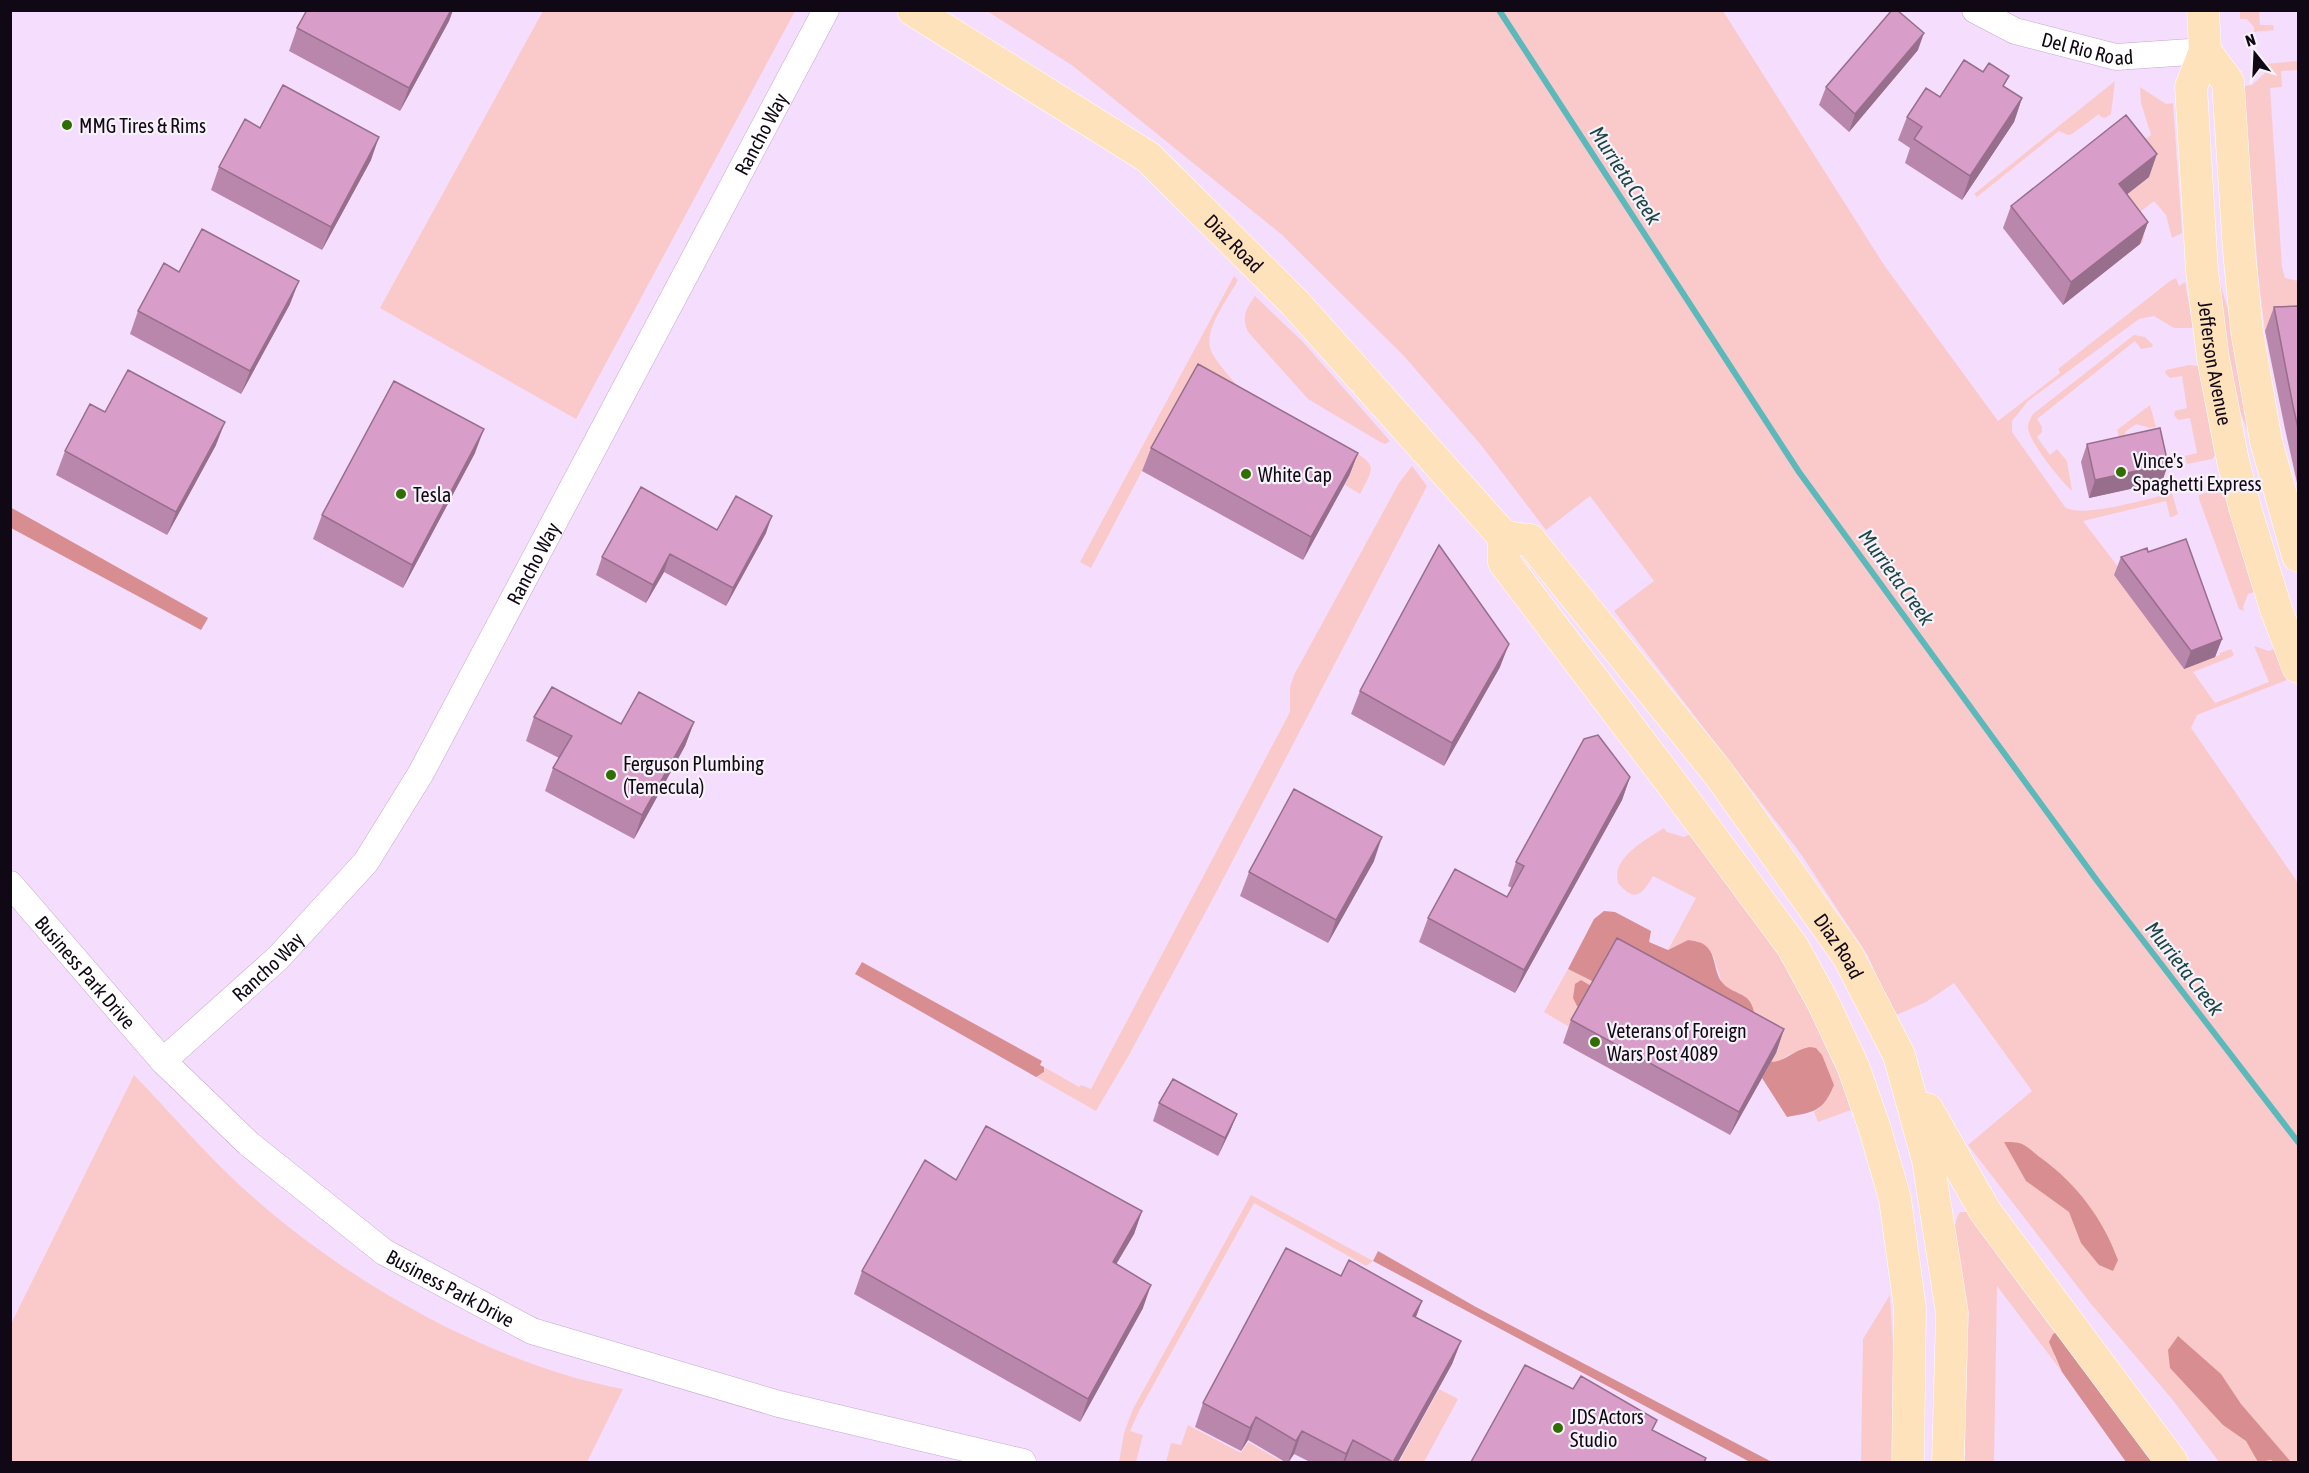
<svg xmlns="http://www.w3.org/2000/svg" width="2309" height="1473" viewBox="0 0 2309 1473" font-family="'Asap Condensed',sans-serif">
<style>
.green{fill:#facacb}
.forest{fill:#d88e91}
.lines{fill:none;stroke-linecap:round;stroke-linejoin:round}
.stream{stroke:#5bb9bb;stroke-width:6}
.minor-casing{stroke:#c4a8cf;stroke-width:27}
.major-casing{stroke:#fff;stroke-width:33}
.minor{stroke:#fff;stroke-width:26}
.major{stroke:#fde2bc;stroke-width:32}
.wall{fill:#ba87ac}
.shaded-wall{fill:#976e8c}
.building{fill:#d89dc8;stroke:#976e8c;stroke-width:1.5}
.poi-dot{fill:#306e00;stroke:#f7f2fa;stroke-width:2}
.labels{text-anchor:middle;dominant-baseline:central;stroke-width:4.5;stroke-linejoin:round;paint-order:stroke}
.street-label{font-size:20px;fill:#110815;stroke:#f7f2fa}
.poi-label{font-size:20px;fill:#110815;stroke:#f7f2fa;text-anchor:start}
.water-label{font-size:21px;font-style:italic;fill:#1a4646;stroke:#f7f2fa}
</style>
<rect width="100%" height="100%" fill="#f5ddfd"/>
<path class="green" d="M543 11H795L576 419 380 308Z
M987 11H1723L1884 265 1998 421 2060 373 2058 369 2170 281 2176 278 2179 286 2185 282 2193 328H2174L2154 316 2139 319 2028 401 2012 421V432L2065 507C2081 519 2150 498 2172 493L2178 514 2172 517H2170L2166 501 2083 521 2122 572 2115 575 2184 669 2220 655V653L2231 649 2234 655 2231 657 2193 672 2215 703 2269 682 2254 646 2269 651 2275 648 2287 680 2197 715 2191 728 2298 883V1462H2219L2172 1399 2091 1304 1968 1145 2032 1091 1954 983 1926 1002 1894 1016 1868 956 1801 854 1614 611 1654 581 1590 496 1546 530 1481 445 1404 356 1281 234 1073 66Z
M2240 11H2259L2260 25H2273L2274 30 2254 32V27L2247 19H2240Z
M2298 61V70L2281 71 2282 87 2270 88 2282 267 2285 278 2298 281V314L2293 329 2265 331 2258 274 2244 86 2252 85 2265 73V64Z
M2115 81 2111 114 2105 118 2101 117 2099 114 2072 134 2068 135 2059 131 1977 197 1974 194Z
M2140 87 2166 104 2173 103 2182 233 2172 238 2166 215 2154 201 2131 219 2144 235 2143 242 2140 244 2111 207 2129 151 2151 135 2141 103Z
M1234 276 1238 280C1228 299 1201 332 1212 353 1221 369 1237 384 1248 398L1142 471 1091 568 1080 562Z
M2220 283 2239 347 2253 446 2231 387 2217 286Z
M1255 296 1303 342 1390 441 1385 444 1380 442 1308 399 1248 332C1241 317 1246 309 1255 296Z
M2134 335 2145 337 2153 345 2152 347 2141 349 2135 341 2037 419 2042 427V432L2037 437 2050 455 2057 449 2067 461 2072 491C2061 481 2028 441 2028 427 2028 422 2031 418 2033 414Z
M2189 365 2198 366 2215 455 2212 459 2187 464 2185 456 2197 453 2190 418 2178 420 2174 415 2175 411 2187 408 2182 376 2170 378 2165 373 2166 370Z
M2150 405 2156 427 2150 428 2136 424 2125 432 2129 451 2123 453 2117 430Z
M1349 448C1377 466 1375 465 1360 494L1345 485 1349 477Z
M1412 466 1427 486 1220 885 1129 1055 1096 1111 1036 1077 1044 1072V1067L1079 1087 1081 1085 1091 1089 1290 712V687L1294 675 1399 483Z
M2214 490H2223L2254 592 2248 594 2243 607 2244 611 2239 609 2199 499V495Z
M1664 828 1667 832 1684 837 1690 834 1773 944 1813 1018 1843 1084 1851 1110 1818 1122 1814 1112C1825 1105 1829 1097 1834 1085L1790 1054 1778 1062H1771L1776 1053 1730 1028 1745 996 1731 990 1722 983 1713 955 1688 940 1668 950 1696 898 1653 876C1642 895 1635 903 1618 883 1611 857 1646 840 1664 828Z
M1568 969 1596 983 1571 1028 1544 1012Z
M134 1075C166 1108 196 1143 228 1174 329 1272 484 1363 623 1389L587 1462H11V1324Z
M1251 1195 1373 1261 1366 1266 1254 1203 1139 1411 1130 1431 1143 1435 1136 1462H1119L1124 1433 1133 1409Z
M1960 1212H1971L2071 1341 2054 1356 2062 1372 1997 1286 1994 1462H1964C1966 1398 1969 1334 1961 1270 1959 1252 1949 1228 1960 1212Z
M1890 1295 1894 1361 1893 1462H1861L1863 1339Z
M1439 1389 1458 1399 1424 1462H1399Z
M1188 1425 1241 1453 1248 1442 1283 1462H1166L1171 1443 1181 1445Z"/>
<path class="forest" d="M10 507 208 618 201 630 11 528Z
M1604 911 1615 912 1651 931 1649 942 1668 950 1688 940C1694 941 1702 942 1706 946 1716 955 1714 971 1721 981 1732 996 1750 990 1754 1012L1743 1022 1596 983 1568 969 1594 919Z
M862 962 1042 1061 1040 1065 1044 1067V1072L1036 1077 855 974Z
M1581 980 1593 987 1582 1008 1577 1006 1573 998 1575 984Z
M1810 1047 1816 1048 1822 1055 1834 1085C1823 1112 1814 1112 1787 1117L1762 1078 1771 1062C1785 1062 1795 1049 1810 1047Z
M2004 1142C2009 1142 2017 1142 2022 1144 2029 1147 2035 1154 2041 1158 2077 1184 2103 1219 2118 1260L2113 1271 2099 1265 2081 1243 2069 1212 2026 1181Z
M1378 1251 1476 1307 1772 1462H1750L1373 1261Z
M2059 1331 2160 1462H2126L2062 1372 2049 1342 2053 1334Z
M2178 1336 2221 1374 2241 1404 2291 1462H2274L2271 1460 2258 1462 2246 1441 2223 1425 2170 1368 2168 1350Z"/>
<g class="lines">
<path class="stream" d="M1499 10 1799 472 2098 882 2298 1142"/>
<defs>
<g id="minor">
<path id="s1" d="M1975 10 2015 31 2116 57 2205 51"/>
<path id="s2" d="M10 884 163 1061 249 1144 384 1252 532 1331 779 1404 1023 1462"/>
<path id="s3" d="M163 1061 278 958 366 862 421 773 826 10"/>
</g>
<g id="major">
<path id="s4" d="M913 10 1148 157 1295 303 1504 537V562L1679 793 1793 947 1823 1002 1853 1066 1875 1129 1895 1199 1910 1308 1908 1462"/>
<path id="s5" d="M2203 10 2205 51 2191 87 2202 271 2213 358 2233 461 2245 508 2276 609 2298 667"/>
<path d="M2205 51 2228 82 2239 251 2247 332 2266 441 2298 556"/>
<path id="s6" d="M1504 537 1530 540 1719 774 1848 956 1899 1055 1928 1160 1952 1313 1948 1462"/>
<path d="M1927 1109 1985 1211 2172 1462"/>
</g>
</defs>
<use href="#minor" class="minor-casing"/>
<use href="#major" class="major-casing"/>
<use href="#minor" class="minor"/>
<use href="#major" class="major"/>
</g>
<path class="wall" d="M307 10H453L449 21 400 111 289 51 297 28Z
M1918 50 1849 132 1819 105 1826 87Z
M2005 87 2022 98 2014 122 1962 200 1905 163 1910 148 1898 140 1907 117Z
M260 128 371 160 322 250 211 190 219 167Z
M2149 177 2127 194 2148 222 2140 244 2063 305 2003 228 2011 206Z
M290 304 241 394 130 334 138 311Z
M2298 306V487L2285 429 2265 331 2274 307Z
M105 412 216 445 167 535 56 475 65 451Z
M2087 444 2168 464 2162 482 2089 498 2081 462Z
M1151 448 1358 453 1349 476 1303 560 1142 471Z
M475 453 403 588 313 539 322 515Z
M717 530 766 533 726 606 664 572 646 603 596 575 602 557Z
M2148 552 2222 639 2215 657 2184 669 2114 575 2121 557Z
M1500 667 1444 766 1351 714 1360 691Z
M534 717 621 724 694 722 685 746 634 839 545 791 553 768 559 758 526 741Z
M1630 777 1622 800 1515 993 1419 942 1428 918 1507 897 1512 888 1508 886 1516 862Z
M1374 861 1328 943 1240 896 1249 872Z
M1571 1020 1784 1029 1776 1053 1730 1135 1563 1043Z
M1159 1103 1237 1114 1230 1131 1218 1156 1153 1121Z
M956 1180 1142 1211 1134 1234 1116 1264 1143 1308 1080 1422 854 1294 862 1271Z
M1341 1276 1422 1301 1416 1317 1461 1341 1452 1364 1398 1462H1310L1294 1454 1289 1462H1285L1248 1440 1241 1451 1195 1427 1203 1403Z"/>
<path class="shaded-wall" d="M451 10H453L449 21 400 111 409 88Z
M1924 33 1918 50 1849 132 1855 114Z
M2022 98 2014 122 1962 200 1970 176Z
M379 137 371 160 322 250 331 227Z
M2157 154 2149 177 2111 207 2119 184Z
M2148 222 2140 244 2063 305 2071 282Z
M299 281 290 304 241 394 250 371Z
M225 422 216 445 167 535 176 512Z
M484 429 475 453 403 588 412 565Z
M1358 453 1349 476 1303 560 1311 537Z
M2168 464 2162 482 2089 498 2095 480Z
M772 516 766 533 726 606 733 588Z
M670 554 664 572 646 603 653 585Z
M2222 639 2215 657 2184 669 2191 651Z
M1509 644 1500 667 1444 766 1452 743Z
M694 722 685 746 634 839 642 815Z
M1630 777 1622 800 1515 993 1524 970Z
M1382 837 1374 861 1328 943 1336 920Z
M1784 1029 1776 1053 1730 1135 1739 1112Z
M1237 1114 1230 1131 1218 1156 1225 1138Z
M1142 1211 1134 1234 1104 1285 1113 1262Z
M1151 1285 1143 1308 1080 1422 1088 1399Z
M1422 1301 1413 1324V1316Z
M1461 1341 1452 1364 1398 1462H1393Z
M1256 1417 1248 1440 1241 1451 1250 1428Z
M1302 1431 1294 1454 1288 1462 1296 1441Z
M1353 1440 1345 1462H1343L1346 1454Z"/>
<path class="building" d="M307 10H451L409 88 297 28Z
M1892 10H1897L1924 33 1855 114 1826 87Z
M1964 60 1983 72 1989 63 2009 76 2003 86 2022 98 1970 176 1914 139 1922 127 1907 117 1926 88 1940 97Z
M283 85 379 137 331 227 219 167 245 119 260 128Z
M2126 115 2157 154 2119 184 2148 222 2071 282 2011 206Z
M202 229 299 281 250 371 138 311 164 263 179 272Z
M2298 306V428L2293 406 2274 307Z
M1198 364 1358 453 1311 537 1151 448Z
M128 370 225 422 176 512 65 451 90 404 105 412Z
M394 381 484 429 412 565 322 515Z
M2160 428 2168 464 2095 480 2087 444Z
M641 487 717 530 736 496 772 516 733 588 670 554 653 585 602 557Z
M2186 539 2222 639 2191 651 2121 557 2147 548 2148 552Z
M1439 545 1509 644 1452 743 1360 691Z
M552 687 621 724 639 692 694 722 642 815 553 768 572 736 534 717Z
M1598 735 1630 777 1524 970 1428 918 1455 869 1507 897 1524 866 1516 862 1584 739Z
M1294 789 1382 837 1336 920 1249 872Z
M1617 938 1784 1029 1739 1112 1571 1020Z
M1173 1079 1237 1114 1225 1138 1159 1103Z
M986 1126 1142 1211 1113 1262 1151 1285 1088 1399 862 1271 925 1160 956 1180Z
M1286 1248 1341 1276 1349 1260 1422 1301 1413 1316 1461 1341 1393 1462 1353 1440 1346 1454 1302 1431 1296 1441 1256 1417 1250 1428 1203 1403Z
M1525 1365 1573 1389 1581 1376 1657 1420 1652 1430 1706 1458 1704 1462H1471Z"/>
<g class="poi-dot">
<circle cx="67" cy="125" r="6"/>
<circle cx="2121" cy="472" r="6"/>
<circle cx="1246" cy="474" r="6"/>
<circle cx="401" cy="494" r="6"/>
<circle cx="611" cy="775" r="6"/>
<circle cx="1595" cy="1042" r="6"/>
<circle cx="1558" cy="1428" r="6"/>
</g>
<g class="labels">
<g class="street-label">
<text stroke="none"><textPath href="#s1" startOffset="120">Del Rio Road</textPath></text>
<text stroke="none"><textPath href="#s3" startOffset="1113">Rancho Way</textPath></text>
<text stroke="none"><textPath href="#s4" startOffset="399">Diaz Road</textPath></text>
<text stroke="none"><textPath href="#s5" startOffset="357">Jefferson Avenue</textPath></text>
<text stroke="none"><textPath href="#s3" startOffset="627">Rancho Way</textPath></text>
<text stroke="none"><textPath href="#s6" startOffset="537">Diaz Road</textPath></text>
<text stroke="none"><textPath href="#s3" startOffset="141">Rancho Way</textPath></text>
<text stroke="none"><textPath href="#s2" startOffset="116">Business Park Drive</textPath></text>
<text stroke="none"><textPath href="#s2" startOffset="602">Business Park Drive</textPath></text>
</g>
<g class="poi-label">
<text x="79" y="125">MMG Tires &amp; Rims</text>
<text x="2133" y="460">Vince's<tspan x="2133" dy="23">Spaghetti Express</tspan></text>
<text x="1258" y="474">White Cap</text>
<text x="413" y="494">Tesla</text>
<text x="623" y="763">Ferguson Plumbing<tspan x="623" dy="23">(Temecula)</tspan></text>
<text x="1607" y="1030">Veterans of Foreign<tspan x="1607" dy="23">Wars Post 4089</tspan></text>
<text x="1570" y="1416">JDS Actors<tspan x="1570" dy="23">Studio</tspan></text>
</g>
<g class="water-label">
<text transform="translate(1626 175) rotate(57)">Murrieta Creek</text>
<text transform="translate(1897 577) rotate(54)">Murrieta Creek</text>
<text transform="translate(2185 968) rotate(52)">Murrieta Creek</text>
</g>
</g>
<rect width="2309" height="1473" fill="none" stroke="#110815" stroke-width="24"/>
<g transform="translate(2255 54) rotate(342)" stroke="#f7f2fa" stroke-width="4.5" paint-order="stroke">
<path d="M0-4.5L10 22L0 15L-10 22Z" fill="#110815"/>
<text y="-9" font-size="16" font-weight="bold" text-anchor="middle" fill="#110815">N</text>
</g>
</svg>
